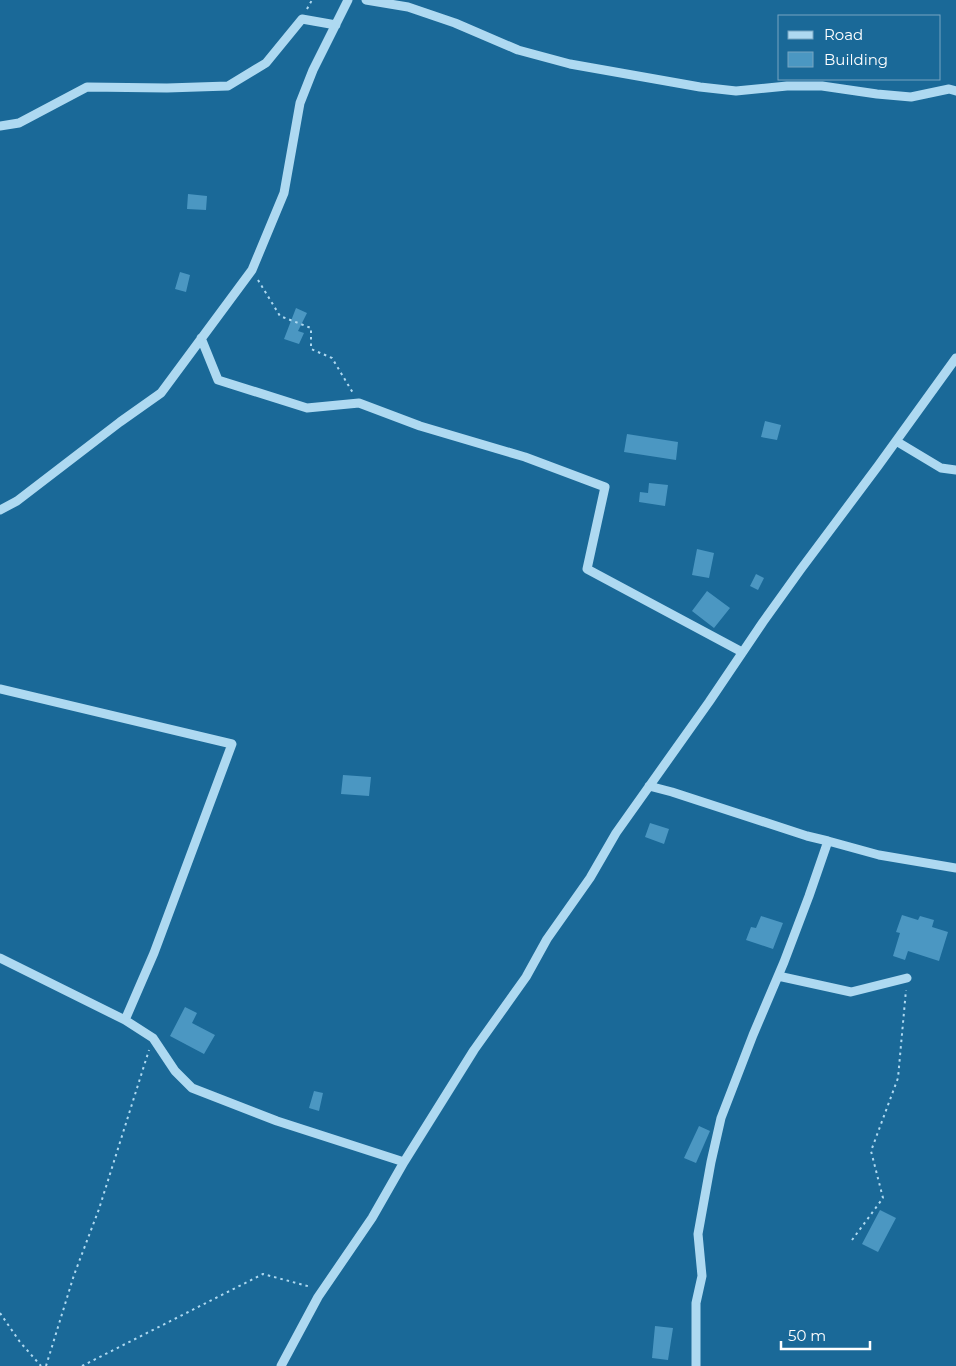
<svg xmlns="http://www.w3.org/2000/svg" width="956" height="1366" viewBox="0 0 956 1366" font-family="Montserrat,sans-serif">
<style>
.building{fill:#4b97c2}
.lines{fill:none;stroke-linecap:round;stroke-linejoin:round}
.path{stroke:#aed9f1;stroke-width:2;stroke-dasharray:2.5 4;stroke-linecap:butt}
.minor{stroke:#aed9f1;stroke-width:9}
</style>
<rect width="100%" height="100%" fill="#1a6998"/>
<path class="building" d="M188 194 207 196 206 210 187 209Z
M180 272 190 275 186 292 175 289Z
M296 308 307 313 298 331 304 333 299 344 284 339Z
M765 421 781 425 777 440 761 437Z
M627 434 678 442 676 460 624 452Z
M649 483 668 485 665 506 639 502 640 492 648 493Z
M697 549 714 553 709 578 692 575Z
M756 574 764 578 758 590 750 586Z
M707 591 730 608 714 628 692 611Z
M343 775 371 777 369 796 341 794Z
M650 823 669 829 664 844 645 837Z
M902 915 918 920 920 916 934 920 932 927 948 932 939 961 908 951 905 960 893 956 900 933 896 932Z
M761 916 783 923 773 949 746 940 751 927 756 928Z
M185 1007 197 1013 192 1023 215 1035 204 1054 170 1036Z
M314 1091 323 1093 319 1111 309 1108Z
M699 1126 710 1131 696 1163 684 1158Z
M880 1210 896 1218 878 1252 862 1244Z
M655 1326 673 1328 668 1360 652 1358Z"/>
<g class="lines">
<path class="path" d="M307 9 312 0
M258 280 280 316 311 328V349L332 358 353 393
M852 1240 883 1198 871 1151 898 1078 906 990
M0 1313 20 1342 41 1366
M46 1366 74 1275 99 1209 149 1050
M82 1366 263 1274 311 1287"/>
<path class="minor" d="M366 0 408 7 455 23 518 50 570 64 700 87 736 91 787 86H822L877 94 911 97 949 89 956 91
M0 126 19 123 87 87 167 88 228 86 266 63 302 19 336 25
M201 338 218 380 307 408 359 403 420 426 525 457 605 487 587 569 742 652
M896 441 941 468 956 470
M0 510 17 501 120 422 161 393 252 270 284 193 300 103 313 70 348 0
M0 689 232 744 154 953 125 1020
M649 786 672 792 807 836 828 841 879 855 956 868
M0 958 125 1020 153 1038 175 1071 192 1088 277 1121 404 1162
M778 976 851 992 907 978
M281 1366 318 1297 372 1218 404 1162 474 1050 526 977 547 939 590 878 616 833 709 702 763 622 801 569 878 466 956 358
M696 1366V1303L702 1276 698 1234 711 1162 721 1118 753 1035 784 962 809 896 828 841"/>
</g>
<rect x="778" y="15" width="162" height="65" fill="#1a6998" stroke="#76a5c1"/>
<rect x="788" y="31" width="25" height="8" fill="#aed9f1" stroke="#76a5c1"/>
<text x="824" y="40" font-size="15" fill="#ffffff">Road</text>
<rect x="788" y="52" width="25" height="15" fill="#4b97c2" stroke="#76a5c1"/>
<text x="824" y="65" font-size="15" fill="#ffffff">Building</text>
<path d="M781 1341v8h89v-8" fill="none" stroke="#ffffff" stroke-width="2.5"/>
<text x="788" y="1341" font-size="15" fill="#ffffff" stroke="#1a6998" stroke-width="4" paint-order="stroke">50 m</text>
</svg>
